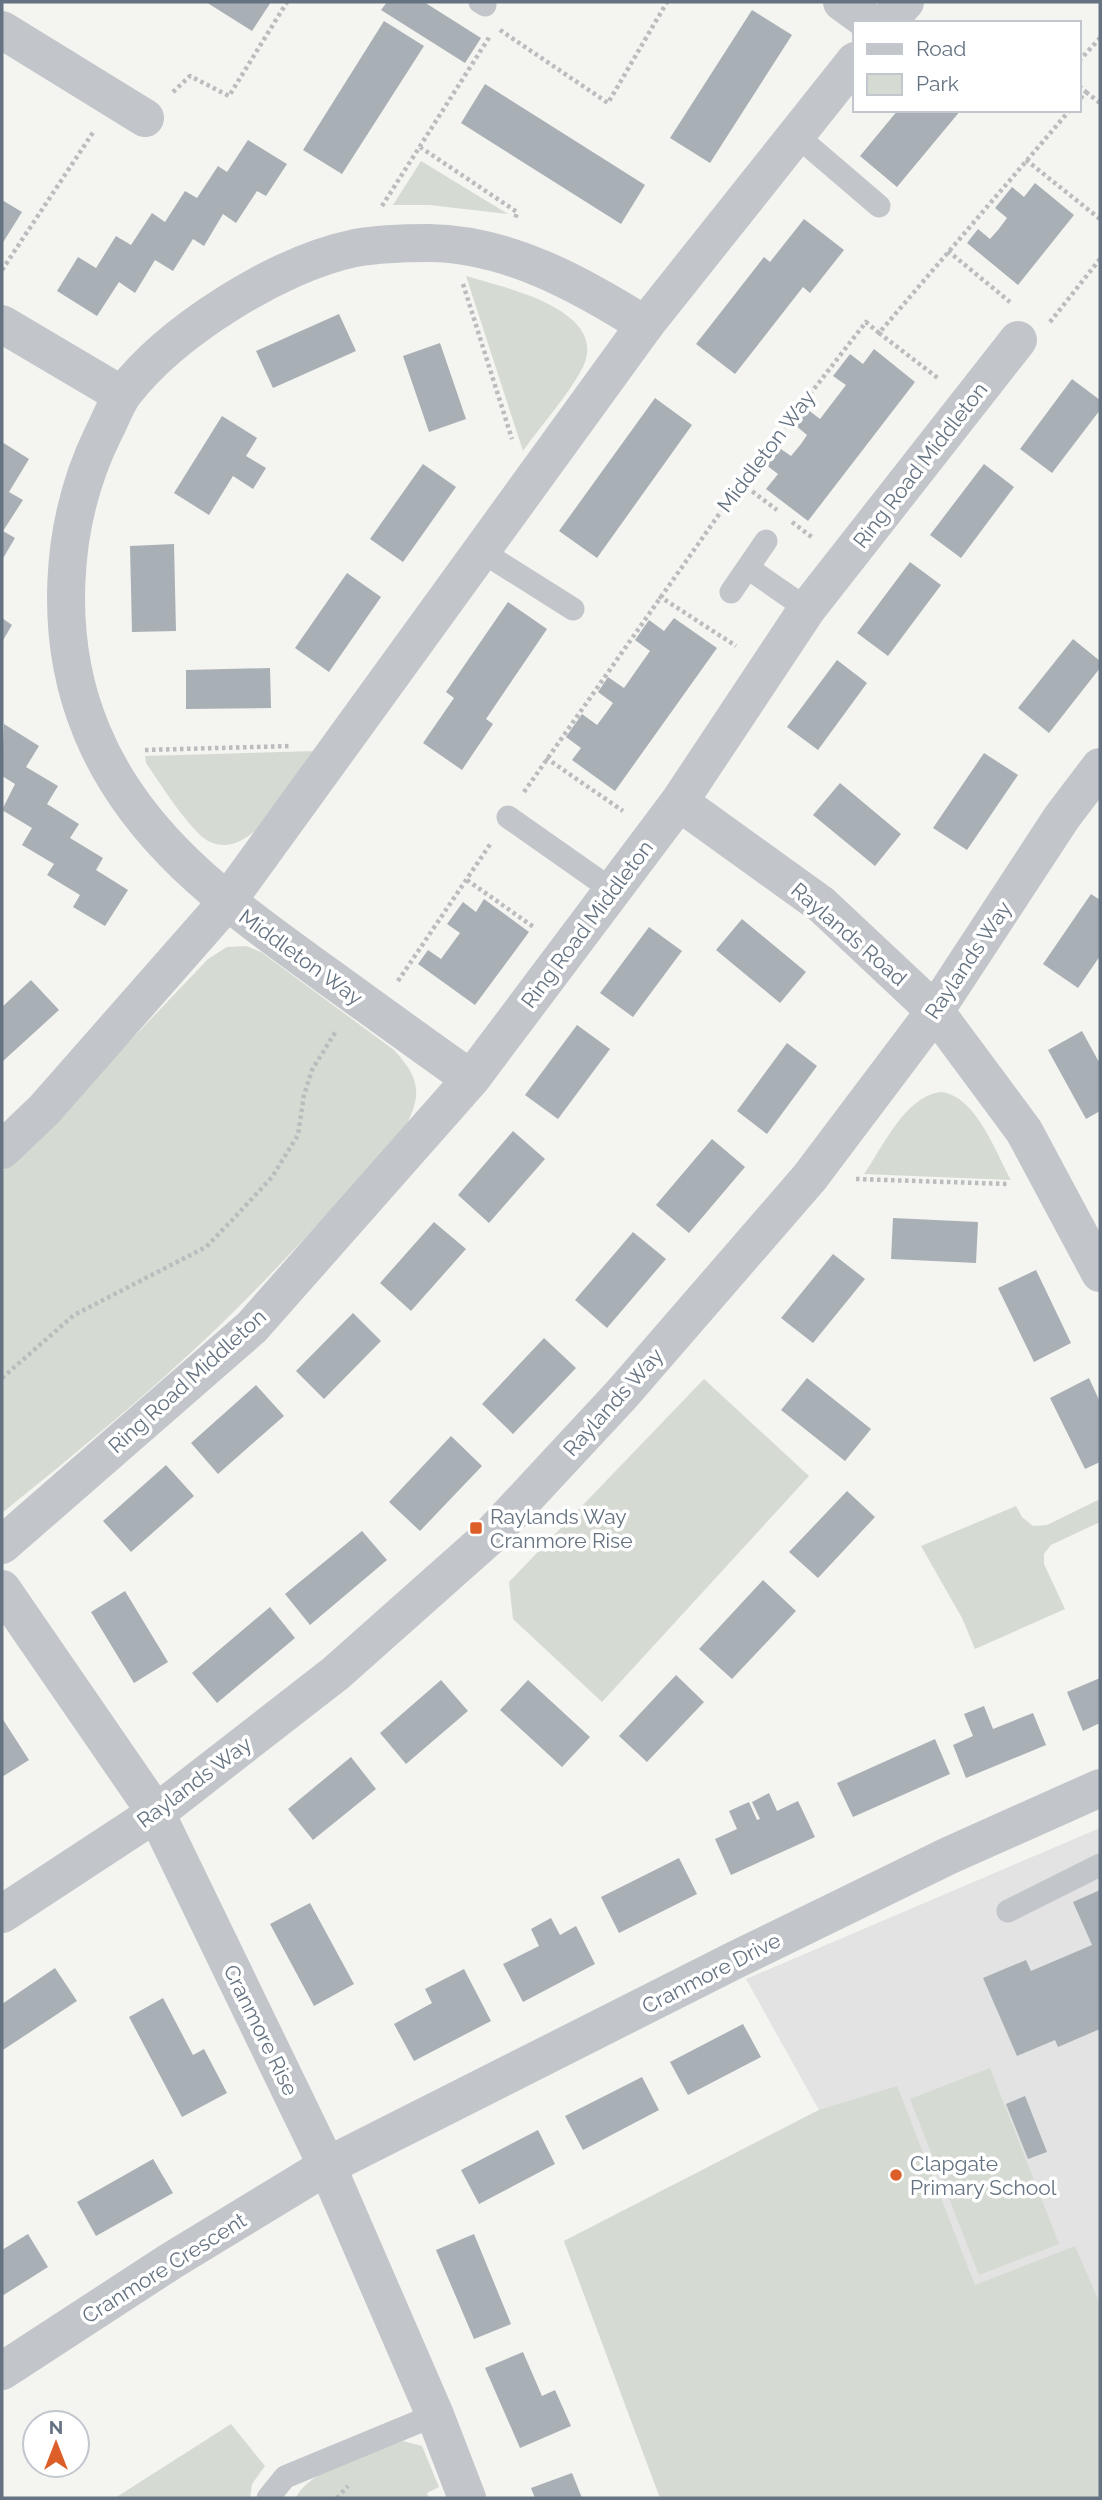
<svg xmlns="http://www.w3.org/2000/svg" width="1102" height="2500" viewBox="0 0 1102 2500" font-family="Raleway,sans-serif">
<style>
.built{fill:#e2e3e2}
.green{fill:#d5dbd2}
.building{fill:#a9b0b5}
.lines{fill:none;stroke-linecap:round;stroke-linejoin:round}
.path{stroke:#babcbe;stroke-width:4.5;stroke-dasharray:3.5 3.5;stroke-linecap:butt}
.service{stroke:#c2c5c9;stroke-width:23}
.minor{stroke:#c2c5c9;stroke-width:38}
.tertiary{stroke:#c2c5c9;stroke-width:38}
.poi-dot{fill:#dc5e29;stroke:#fff;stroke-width:2.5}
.labels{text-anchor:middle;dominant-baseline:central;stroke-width:7;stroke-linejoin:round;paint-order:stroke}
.street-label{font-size:21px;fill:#647281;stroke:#fff}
.poi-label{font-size:21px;fill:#647281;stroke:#fff;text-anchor:start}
</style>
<rect width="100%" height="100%" fill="#f4f4f1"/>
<path class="built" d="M1100 1828V2498H660L564 2241 819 2110 746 1979Z"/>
<path class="green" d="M421 161 508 214 429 205H393Z
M466 276C502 287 610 309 583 367 568 396 542 424 523 451Z
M316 751C293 782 243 880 197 832 178 812 162 786 146 763L145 756Z
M246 946 261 952 394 1050C420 1078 423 1095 404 1129 343 1197 281 1266 215 1330 147 1395 75 1454 2 1513V1171L33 1143 208 959 227 947Z
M941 1092C976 1096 995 1151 1011 1180L864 1174C883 1147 905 1096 941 1092Z
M704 1379 809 1476 602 1702 513 1619 509 1582Z
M1100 1499V1522L1051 1545 1044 1554V1564L1065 1609 975 1649 962 1618 921 1546 1016 1506 1022 1517 1033 1526 1047 1525Z
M990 2068 1059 2244 979 2275 910 2099Z
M897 2086 975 2285 1075 2246 1100 2304V2498H660L564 2241 819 2110Z
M231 2424 265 2466 252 2484 250 2498H115Z
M403 2441 422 2446 439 2487 427 2493 429 2498H296C309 2469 374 2452 403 2441Z"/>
<path class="building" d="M206 2H271L252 31Z
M387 2H424L481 38 465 63 381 10Z
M752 10 792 35 710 163 670 138Z
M384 21 424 46 342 174 303 150Z
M485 84 645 185 621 224 461 123Z
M898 110H961L897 187 860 156Z
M248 140 287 164 266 196 257 191 236 223 223 214 204 246 193 239 173 271 155 260 135 293 119 282 97 316 57 291 78 257 96 268 116 236 131 245 152 213 165 222 185 191 197 198 218 166 227 172Z
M1035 183 1074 215 1018 285 967 243 978 229 990 239 998 230 1007 218 995 208 1012 187 1024 197Z
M2 200 22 212 2 244Z
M804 219 844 250 810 293 803 287 735 374 696 344 764 257 770 262Z
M339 314 356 351 273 388 256 351Z
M440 343 466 419 429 432 403 356Z
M874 349 915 382 808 521 766 489 778 474 765 464 778 447 791 456 801 444 807 435 795 425 807 409 820 419 846 385 833 376 850 354 863 364Z
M1072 379 1100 400V410L1052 473 1020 449Z
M655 398 692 425 597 558 559 531Z
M222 416 257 438 246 456 266 468 253 489 233 476 209 515 174 493Z
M2 442 29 459 9 492 23 500 3 531 15 538 2 560Z
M423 464 456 487 403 562 370 539Z
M984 464 1014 487 961 558 930 535Z
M174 544 176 631 132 632 130 546Z
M910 562 941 585 888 656 857 633Z
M347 573 381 597 329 672 295 648Z
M508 602 547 629 486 719 493 724 462 770 423 743 454 698 446 692Z
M2 618 12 625 2 642Z
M674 618 717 648 615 791 572 760 581 748 566 737 582 714 597 725 606 713 613 703 598 692 608 677 624 688 650 651 635 640 649 620 664 631Z
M1073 639 1100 661V668L1049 733 1018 708Z
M837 660 867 683 818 750 787 727Z
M270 668 271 708 186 709V670Z
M4 724 39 746 26 767 58 786 47 804 79 824 70 838 103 858 96 870 128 890 105 926 73 907 80 895 47 875 54 864 22 845 32 828 2 810 15 784 2 776Z
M984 753 1018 775 967 850 933 828Z
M840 783 901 834 875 866 813 815Z
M1091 894 1100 900V956L1078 988 1043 964Z
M484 899 529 932 475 1005 418 964 428 950 441 959 449 948 460 933 447 924 463 902 476 912Z
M742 919 806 972 780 1003 716 950Z
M649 927 682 951 633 1017 600 993Z
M31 980 59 1010 2 1062V1007Z
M577 1025 610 1049 558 1119 525 1095Z
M1082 1031 1100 1064V1111L1086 1119 1048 1050Z
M787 1043 817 1066 767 1134 737 1111Z
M513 1131 545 1159 489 1223 458 1195Z
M712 1139 745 1167 689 1233 656 1205Z
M893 1218 978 1222 976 1263 891 1259Z
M434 1222 466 1249 411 1311 380 1283Z
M633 1232 666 1259 607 1328 575 1300Z
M833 1254 865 1279 813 1343 781 1318Z
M1036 1270 1071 1343 1034 1362 998 1288Z
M353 1313 381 1341 324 1399 296 1371Z
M544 1338 576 1368 513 1434 482 1404Z
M807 1378 871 1429 845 1461 781 1410Z
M1089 1378 1100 1402V1462L1085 1469 1050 1398Z
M256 1385 284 1416 218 1474 191 1443Z
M451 1436 482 1466 420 1531 389 1502Z
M166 1465 194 1496 131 1552 103 1521Z
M847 1491 875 1517 818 1578 789 1552Z
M362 1531 387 1560 310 1625 285 1594Z
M763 1580 796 1611 732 1679 699 1649Z
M125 1591 168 1662 134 1683 91 1612Z
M270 1607 295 1638 217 1703 192 1673Z
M676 1675 704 1702 647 1762 619 1736Z
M1100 1678V1723L1083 1731 1067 1692Z
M441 1680 468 1711 406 1764 380 1733Z
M528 1680 590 1737 562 1767 500 1710Z
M984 1706 993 1729 1033 1713 1046 1745 966 1778 953 1745 973 1736 964 1714Z
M2 1718 29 1760 2 1777Z
M935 1739 950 1774 853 1817 837 1783Z
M351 1757 376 1789 313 1840 288 1809Z
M769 1793 777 1811 798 1801 815 1837 731 1875 715 1839 737 1829 729 1811 749 1802 757 1820 760 1819 752 1802Z
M679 1858 697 1894 619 1933 601 1897Z
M1100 1890V2029L1058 2047 1055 2040 1017 2056 983 1978 1026 1960 1031 1971 1092 1945 1073 1902Z
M310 1903 354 1984 314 2006 270 1924Z
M551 1918 560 1935 576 1926 595 1964 523 2002 503 1964 539 1946 531 1929Z
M55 1968 77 2001 3 2050 2 2004Z
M464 1969 491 2021 414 2061 394 2024 432 2003 425 1989Z
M163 1998 193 2055 204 2049 227 2093 182 2117 129 2017Z
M743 2024 761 2057 688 2095 670 2062Z
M642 2077 659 2110 583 2150 565 2116Z
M1025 2096 1047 2152 1028 2159 1006 2104Z
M538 2130 555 2164 479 2204 461 2170Z
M153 2159 173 2193 96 2236 77 2202Z
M28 2234 48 2267 2 2296V2250Z
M474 2234 511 2324 474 2339 436 2250Z
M523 2352 542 2396 555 2390 571 2426 520 2448 485 2368Z
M572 2473 582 2498H535L531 2488Z"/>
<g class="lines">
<path class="path" d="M500 30 608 103 667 2
M1079 61 1100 38
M1079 86 1086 92 1079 100
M173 92 190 76 229 96 287 2
M1086 92 1100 103
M420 147 517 212 515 220
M1026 160 1100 219
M382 206 490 36
M948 251 1010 302
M2 270 94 131
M463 284 512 439
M1050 322 1100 259
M879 333 939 379
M741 483 777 510
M792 522 813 538
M659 596 736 646
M145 750 291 746
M546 758 623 811
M524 792 741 483 866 322 879 333 1070 110
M467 880 535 928
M398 981 491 843
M856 1179 1008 1184
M2 1378 74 1315 206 1247 235 1217 272 1177 298 1135 304 1095 312 1070 336 1031
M337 2498 348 2486"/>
<path class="service" d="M480 2 485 5
M796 135 879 206
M481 551 573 609
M748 568 807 609
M731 592 766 541
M508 817 612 890
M1008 1911 1100 1865
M268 2498 285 2477 435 2415"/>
<path class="minor" d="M842 2 871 23
M2 30 145 118
M2 324 122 395
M679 802 822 905 935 1011 1024 1131 1100 1273
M471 1079C421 1044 372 1008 322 972 231 906 137 841 92 732 53 639 59 524 103 434 110 421 115 406 123 394 171 331 278 264 355 248 378 244 406 243 429 243 508 244 580 284 645 325
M2 1545 252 1327 471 1079 679 802 807 609 1018 340
M2 1589 156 1813 327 2166 435 2415 467 2498
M2 1914 156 1813 336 1673 489 1537 622 1394 810 1177 935 1011 1062 817 1100 767
M2 2371 171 2261 327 2166 735 1960 948 1856 1100 1788"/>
<path class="tertiary" d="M886 23 905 2
M2 1150 44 1110 226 903 645 325 855 61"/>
</g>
<g class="poi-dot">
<rect x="469" y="1521" width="14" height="14" rx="3.5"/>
<circle cx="896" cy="2175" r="7"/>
</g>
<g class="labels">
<g class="street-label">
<text transform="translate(766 451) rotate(-53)">Middleton Way</text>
<text transform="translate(920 465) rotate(-52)">Ring Road Middleton</text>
<text transform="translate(587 924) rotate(-53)">Ring Road Middleton</text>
<text transform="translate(849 934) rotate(41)">Raylands Road</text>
<text transform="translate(301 957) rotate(36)">Middleton Way</text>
<text transform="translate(968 960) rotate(-56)">Raylands Way</text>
<text transform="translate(187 1381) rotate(-42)">Ring Road Middleton</text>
<text transform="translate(613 1402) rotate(-48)">Raylands Way</text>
<text transform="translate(194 1782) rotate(-37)">Raylands Way</text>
<text transform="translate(711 1973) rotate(-27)">Cranmore Drive</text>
<text transform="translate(261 2030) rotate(64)">Cranmore Rise</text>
<text transform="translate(164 2268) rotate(-32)">Cranmore Crescent</text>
</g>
<g class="poi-label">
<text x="490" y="1516">Raylands Way<tspan x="490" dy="24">Cranmore Rise</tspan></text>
<text x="910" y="2163">Clapgate<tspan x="910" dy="24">Primary School</tspan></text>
</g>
</g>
<rect width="1102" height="2500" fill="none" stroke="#647281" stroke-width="7"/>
<rect x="853" y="21" width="228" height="91" fill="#ffffff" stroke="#c1c7cd" stroke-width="2"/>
<rect x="867" y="44" width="35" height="10" fill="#c2c5c9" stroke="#c1c7cd" stroke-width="2"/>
<text x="916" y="56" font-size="21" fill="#647281">Road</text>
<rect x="867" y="74" width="35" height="21" fill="#d5dbd2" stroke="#c1c7cd" stroke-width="2"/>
<text x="916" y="91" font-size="21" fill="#647281">Park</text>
<g transform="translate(56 2444)"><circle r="33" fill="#ffffff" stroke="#c1c7cd" stroke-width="2"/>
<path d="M0-5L12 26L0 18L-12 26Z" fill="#dc5e29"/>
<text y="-10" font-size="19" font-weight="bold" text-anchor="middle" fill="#647281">N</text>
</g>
</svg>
